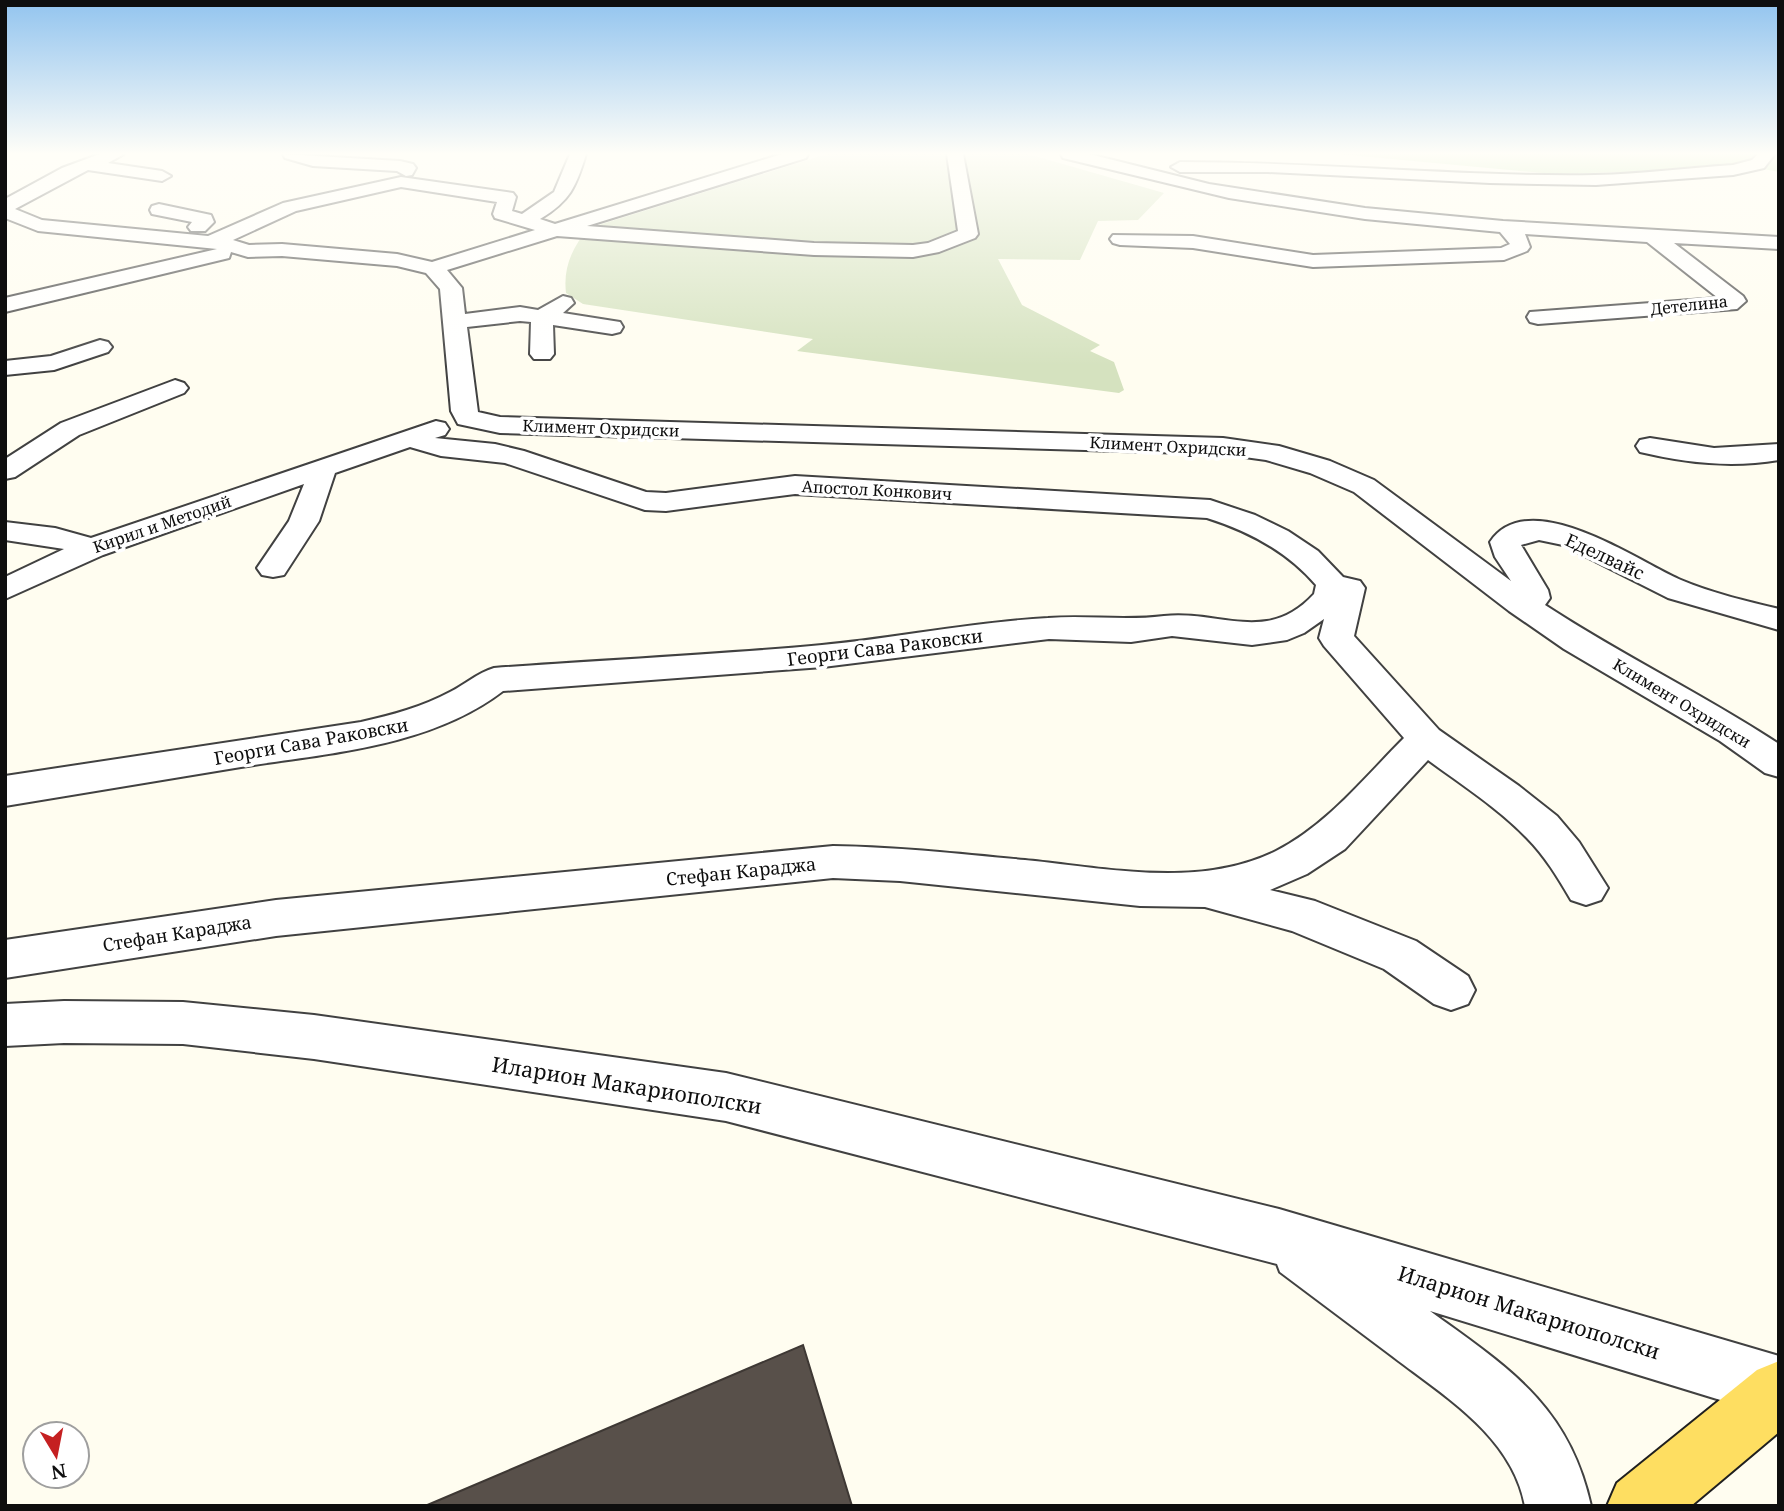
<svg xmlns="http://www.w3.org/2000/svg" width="1784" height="1511" viewBox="0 0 1784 1511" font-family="'Noto Serif',serif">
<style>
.forest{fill:#b3dd96}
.cemetery{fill:#d5e2bf}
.building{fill:#58504a;stroke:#3e3834;stroke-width:2}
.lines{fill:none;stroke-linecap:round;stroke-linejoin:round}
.minor-casing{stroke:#414141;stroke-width:4}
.major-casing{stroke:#1f1f1f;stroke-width:4}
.minor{fill:#fff;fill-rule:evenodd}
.major{fill:#fede61;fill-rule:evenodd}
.labels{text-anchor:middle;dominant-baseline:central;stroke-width:7;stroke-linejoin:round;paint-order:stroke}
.far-street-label{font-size:16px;fill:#0e0e0e;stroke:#fff}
.street-label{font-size:18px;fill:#0e0e0e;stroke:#fff}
.near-street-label{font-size:21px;fill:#0e0e0e;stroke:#fff}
</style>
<rect width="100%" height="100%" fill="#fffdf0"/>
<path class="forest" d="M1338 154H1779V172L1758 168 1554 174Z"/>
<path class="cemetery" d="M827 154H1028L1164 193 1138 220 1098 221 1080 260 998 259 1022 305 1100 345 1090 351 1114 362 1124 390 1119 393 797 351 813 339 583 304 566 293C563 268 572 247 589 228Z"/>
<path class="building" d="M803 1345 852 1506H425Z"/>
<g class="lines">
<defs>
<path id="minor" d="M100 154H124L108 163 162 171 171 176 162 181 88 170 15 209 42 220 208 236 283 203 401 177 513 193 516 197 512 211 522 214 554 192 570 154H586C576 187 570 201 540 219L555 224 782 154H808L806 158 587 226 814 243 913 245 928 243 958 231 947 154H963L978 234 975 238 939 252 913 257 814 255 557 236 447 270 462 288 465 314 520 307 538 310 563 296 571 298 574 303 563 313 620 322 623 327 620 332 612 334 553 325 554 354 550 359H534L530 354 531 322 520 321 467 327 478 412 500 417 1223 438 1279 446 1330 461 1374 480 1511 581 1495 557 1490 542C1529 484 1637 561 1681 580 1712 593 1746 601 1779 609V630L1668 598 1563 545 1539 540 1521 545 1548 590 1550 598 1545 605C1621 655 1703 694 1779 744V777L1765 773 1720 741 1564 649 1509 611 1354 492 1310 473 1266 460 1223 454 500 433 458 424 451 411 440 289 426 273 397 266 282 256 248 257 231 252 229 258 5 312V298L217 249 38 231 5 218V199L62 168ZM401 187 497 202 493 214 495 218 535 230 432 262 397 254 282 244 249 245 233 240 296 211Z
M283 154 400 161 413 164 416 168 412 175 406 176 397 171 313 166 285 158Z
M1061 154H1089L1209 184 1365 208 1503 221 1779 237V249L1674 243 1743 296 1746 301 1737 309 1538 324 1530 322 1527 317 1530 312 1718 298 1647 242 1525 234 1530 247 1527 251 1504 260 1313 267 1193 248 1120 245 1113 243 1110 239 1113 235 1193 236 1313 255 1501 248 1510 244 1500 232 1365 219 1229 198 1063 158Z
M1758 154H1775L1764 168 1733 175 1596 185 1490 183 1268 172H1180L1171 167 1180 162C1318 162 1457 177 1595 175 1641 174 1687 168 1733 165L1752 160Z
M159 204 211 215 214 222 205 231H191L188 227 192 222 152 214 150 210 152 206Z
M100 340 108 342 112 347 108 352 54 370 5 375V361L51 356Z
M175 380 184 383 188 388 184 393 79 435 15 477 5 479V459L61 423Z
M436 421 445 423 449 429 445 435 435 438 495 444 524 451 646 492 666 493 795 476 1210 500 1255 515 1288 531 1318 551 1343 577 1360 581 1365 588 1354 636 1439 730 1519 786 1557 816 1579 842 1608 888 1601 900 1586 905 1571 900C1558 878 1545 856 1527 838 1498 808 1462 785 1428 760L1345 849 1307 874 1270 890 1315 901 1416 941 1468 976 1475 990 1468 1004 1451 1010 1434 1004 1384 969 1292 931 1205 907 1140 906 900 881 833 878 276 936 5 978V940L276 900 833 846C897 847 961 854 1025 860 1107 868 1199 889 1276 851 1327 825 1364 778 1404 738L1324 646 1319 638 1324 619 1304 633 1287 640 1252 645 1172 636 1131 642 1049 639 823 667 503 691C430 747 329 753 241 767 162 780 84 793 5 806V776L361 722C392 715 422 707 450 692 466 684 477 673 494 668 603 660 713 655 822 645 897 638 972 622 1048 618 1087 615 1125 621 1164 616 1221 610 1267 645 1314 594L1316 585C1287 551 1248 531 1207 518L795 494 666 511 645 510 505 463 441 456 410 447 335 473 319 521 284 575 273 577 262 575 257 568 289 521 304 484 103 555 5 599V577L64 549 5 540V522L55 528 91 538Z
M1650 438 1714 448 1779 444V460C1731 468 1687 463 1640 452L1636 446 1640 440Z
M64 1001 183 1002 314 1015 726 1073 1279 1209 1779 1356V1418L1430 1311C1507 1367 1569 1405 1591 1506H1525C1512 1435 1441 1394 1388 1353 1352 1326 1316 1299 1280 1272L1277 1264 726 1121 314 1059 183 1044 64 1043 5 1046V1004Z"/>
<path id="major" d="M1779 1361V1432L1691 1506H1607L1617 1483 1757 1370Z"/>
</defs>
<use href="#minor" class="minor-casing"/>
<use href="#major" class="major-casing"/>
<use href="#minor" class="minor"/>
<use href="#major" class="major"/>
</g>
<linearGradient id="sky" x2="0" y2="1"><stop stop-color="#92c4ef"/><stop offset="0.42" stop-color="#fffef8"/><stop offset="1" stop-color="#fffef8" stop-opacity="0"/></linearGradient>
<rect width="1784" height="366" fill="url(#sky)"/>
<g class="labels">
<g class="far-street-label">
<text transform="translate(1689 305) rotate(-6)">Детелина</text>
<text transform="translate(601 428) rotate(2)">Климент Охридски</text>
<text transform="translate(1168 446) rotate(3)">Климент Охридски</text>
<text transform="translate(877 490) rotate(3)">Апостол Конкович</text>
<text transform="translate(162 524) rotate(-19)">Кирил и Методий</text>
<text transform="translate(1682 703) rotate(31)">Климент Охридски</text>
</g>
<g class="street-label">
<text transform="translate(1605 556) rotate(25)">Еделвайс</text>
<text transform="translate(885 647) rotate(-7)">Георги Сава Раковски</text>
<text transform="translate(311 741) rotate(-10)">Георги Сава Раковски</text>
<text transform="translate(741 871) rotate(-6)">Стефан Караджа</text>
<text transform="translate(177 933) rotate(-9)">Стефан Караджа</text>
</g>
<g class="near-street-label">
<text transform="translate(627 1085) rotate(9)">Иларион Макариополски</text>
<text transform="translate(1529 1312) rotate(17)">Иларион Макариополски</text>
</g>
</g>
<rect width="1784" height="1511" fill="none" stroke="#0e0e0e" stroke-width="14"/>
<g transform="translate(56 1455) rotate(170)"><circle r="33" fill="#ffffff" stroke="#9f9f9f" stroke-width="2"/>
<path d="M0-5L12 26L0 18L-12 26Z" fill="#c52021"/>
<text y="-10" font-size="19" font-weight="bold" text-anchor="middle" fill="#0e0e0e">N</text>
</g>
</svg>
